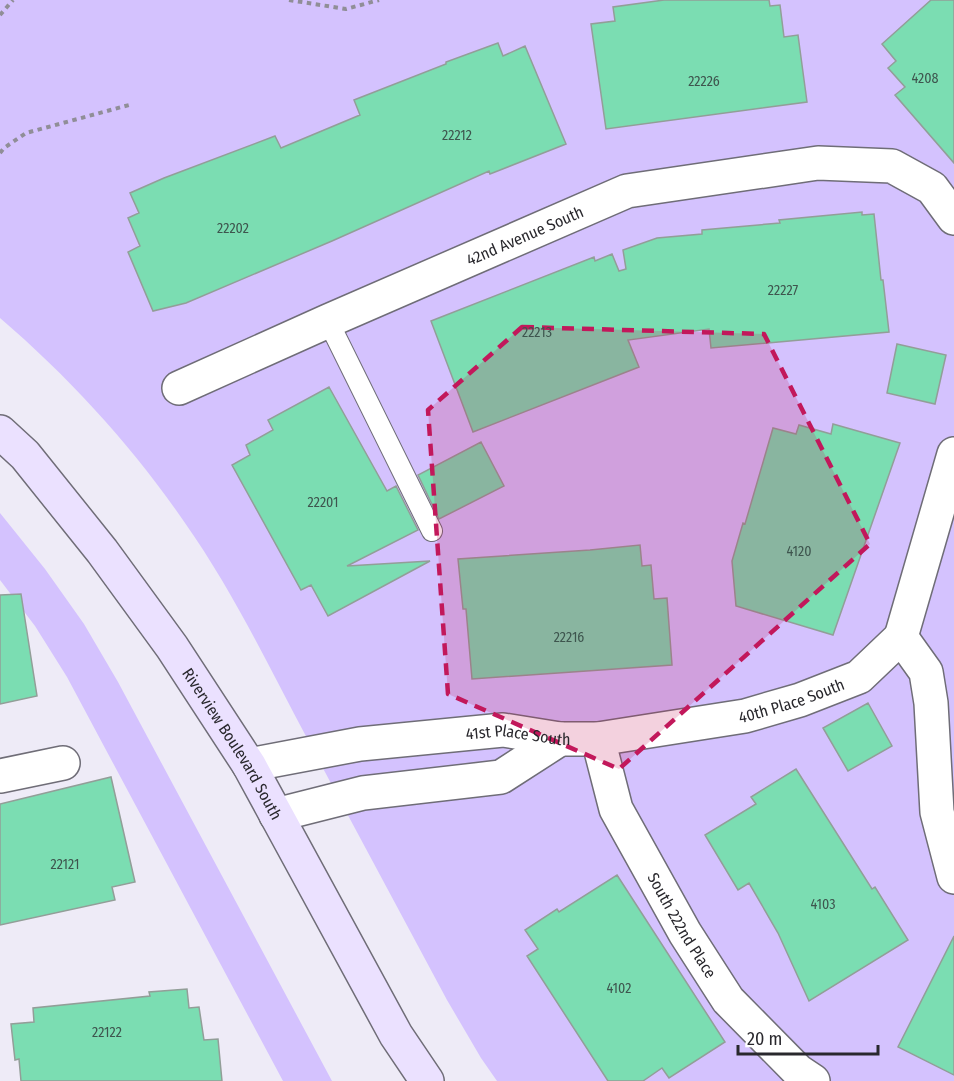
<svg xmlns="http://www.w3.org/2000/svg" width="954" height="1081" viewBox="0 0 954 1081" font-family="'Fira Sans Condensed',sans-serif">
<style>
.green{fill:#d4c2fe}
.building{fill:#7bddb2;stroke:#929e98;stroke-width:1.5}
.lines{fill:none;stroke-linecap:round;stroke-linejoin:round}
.lane-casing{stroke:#6f6d77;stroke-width:22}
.street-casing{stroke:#6f6d77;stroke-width:36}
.secondary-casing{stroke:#6f6d77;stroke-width:36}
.path{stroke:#908e97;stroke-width:4;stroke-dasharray:4.5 4.5;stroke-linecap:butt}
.lane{stroke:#fff;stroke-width:20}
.street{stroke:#fff;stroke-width:33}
.secondary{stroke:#ebe1ff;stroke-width:33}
.marked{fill:#c2185b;fill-opacity:0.2;stroke:#c2185b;stroke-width:4.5;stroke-dasharray:12 8;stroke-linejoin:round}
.labels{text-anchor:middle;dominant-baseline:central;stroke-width:5;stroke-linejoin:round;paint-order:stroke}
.number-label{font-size:14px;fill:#3e554e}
.street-label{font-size:16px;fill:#29282d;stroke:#fff}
</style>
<rect width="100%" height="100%" fill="#eeebf7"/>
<path class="green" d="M0 0H954V1081H497L481 1058 447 1000C401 914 354 827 308 740 269 667 233 591 185 523 133 447 70 378 0 318Z
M0 513 45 569 84 624 118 682 332 1081H283L67 677 35 626 0 580Z"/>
<path class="building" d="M664 0H769L770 6 780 5 784 37 798 35 807 102 606 129 591 24 615 21 613 7Z
M931 0H954V163L895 95 905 87 888 68 896 61 882 44Z
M498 43 503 56 525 46 566 144 490 174 489 171 332 241 186 303 153 311 128 252 140 246 128 218 139 213 130 193 164 178 275 136 281 148 360 115 354 100 446 64V62Z
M862 212V215L874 214 881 280H883L889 332 711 348 709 329 628 340 639 367 473 432 431 321 594 257 595 261 612 254 619 271 626 269 623 250 657 238 702 234V230L780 223 779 220Z
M897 344 946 355 935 404 887 393Z
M329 387 387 491 396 486 418 530 347 566 430 561 328 616 311 585 301 590 232 465 250 455 246 445 273 430 268 420Z
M833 424 900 443 833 635 736 606 732 561 743 523 745 524 773 428 796 434 799 425 831 434Z
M481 442 504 486 439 519 418 475Z
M640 545 642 566 651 565 654 599 667 598 672 665 472 679 466 609H463L458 559 590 550Z
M21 594 37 696 0 704V595Z
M868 703 892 746 848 771 823 728Z
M796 769 872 889 875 887 908 940 809 1001 778 933 749 883 738 890 705 835 756 804 751 797Z
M111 777 135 882 112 887 115 900 0 925V804Z
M617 875 725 1042 669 1078 662 1068 643 1081H608L527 956 538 949 525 930 557 909 559 912Z
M954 936V1075L898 1047Z
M187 989 189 1008 199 1007 204 1040 218 1039 222 1081H21L19 1059 15 1060 11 1024 34 1022 33 1008 150 996 149 992Z"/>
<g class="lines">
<defs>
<path id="lane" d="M328 321 432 531"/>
<g id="street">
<path id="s1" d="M179 388 328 321 627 191 818 163 892 166 932 188 954 218"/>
<path d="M901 637 926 672 931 703 937 812 954 877"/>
<path d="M901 637 954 454"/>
<path id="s2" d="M598 739 616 809 685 933 728 1000 798 1071 813 1081"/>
<path id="s3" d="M249 765 360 744 503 730 560 739H598L745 716 800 700 859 677 901 637"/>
<path d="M0 776 63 763"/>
<path d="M276 815 363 793 501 777 560 739"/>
</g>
<g id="secondary">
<path id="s4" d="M0 432 25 455 102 551 172 647 249 765 396 1035 427 1081"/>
</g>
</defs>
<use href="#lane" class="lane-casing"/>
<use href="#street" class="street-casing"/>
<use href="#secondary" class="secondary-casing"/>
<path class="path" d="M289 0 346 9 379 0
M0 15 13 0
M0 153 4 148 26 133 129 105"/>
<use href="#lane" class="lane"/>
<use href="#street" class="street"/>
<use href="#secondary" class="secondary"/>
</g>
<path class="marked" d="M522 327 764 334 870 544 619 769 448 694 428 410Z"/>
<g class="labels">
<g class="number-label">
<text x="925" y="78">4208</text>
<text x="704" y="81">22226</text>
<text x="457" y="135">22212</text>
<text x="233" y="228">22202</text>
<text x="783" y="290">22227</text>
<text x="537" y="332">22213</text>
<text x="323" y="502">22201</text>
<text x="799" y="551">4120</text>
<text x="569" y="637">22216</text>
<text x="65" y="864">22121</text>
<text x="823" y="904">4103</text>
<text x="619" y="988">4102</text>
<text x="107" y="1032">22122</text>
</g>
<g class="street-label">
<text stroke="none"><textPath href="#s1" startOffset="378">42nd Avenue South</textPath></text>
<text stroke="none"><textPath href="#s3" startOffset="550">40th Place South</textPath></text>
<text stroke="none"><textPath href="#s3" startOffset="272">41st Place South</textPath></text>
<text stroke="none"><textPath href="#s4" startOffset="390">Riverview Boulevard South</textPath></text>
<text stroke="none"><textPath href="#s2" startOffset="206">South 222nd Place</textPath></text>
</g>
</g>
<path d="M738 1045v9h140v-9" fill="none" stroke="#29282d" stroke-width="3"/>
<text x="747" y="1045" font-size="18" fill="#29282d" stroke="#ffffff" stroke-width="4.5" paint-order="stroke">20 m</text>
</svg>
